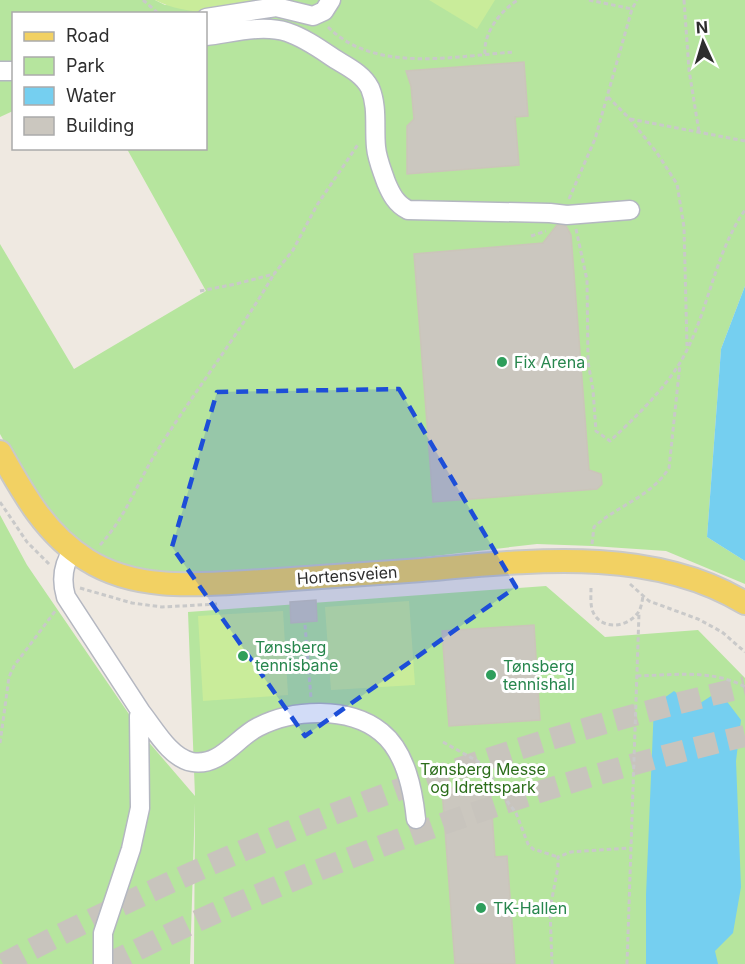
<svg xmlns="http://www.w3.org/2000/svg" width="745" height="964" viewBox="0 0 745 964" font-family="Inter,sans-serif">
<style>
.green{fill:#b6e59e}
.pitch{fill:#c9ec9a}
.water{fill:#75cff0}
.building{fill:#cbc7bf;stroke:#cbc5ba;stroke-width:1.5}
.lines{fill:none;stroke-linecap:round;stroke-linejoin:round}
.major-tunnel{stroke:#c8c4bd;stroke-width:22;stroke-dasharray:22 11;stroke-linecap:butt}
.minor-casing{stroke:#b4b7c1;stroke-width:21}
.major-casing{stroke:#c9c9c9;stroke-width:26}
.path{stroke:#c9c9c9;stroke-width:3;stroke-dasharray:4.5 3;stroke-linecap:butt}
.minor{stroke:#fff;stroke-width:18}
.major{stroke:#f2d163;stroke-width:22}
.marked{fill:#1d4ed8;fill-opacity:0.2;stroke:#1d4ed8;stroke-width:4.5;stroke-dasharray:12 8;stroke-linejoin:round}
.leisure-dot{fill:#2e9e5b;stroke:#fff;stroke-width:2}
.labels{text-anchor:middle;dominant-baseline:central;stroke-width:6;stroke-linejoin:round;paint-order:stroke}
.leisure-label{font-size:16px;fill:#27864d;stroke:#fff;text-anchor:start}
.street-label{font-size:16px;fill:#2e2e2e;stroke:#fff}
.park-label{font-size:16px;fill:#2c6e1b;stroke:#fff}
</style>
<rect width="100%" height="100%" fill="#efe9e1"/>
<path class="green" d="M0 0H155L165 5 244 7 262 0H745V286L721 349 707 537 745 561V584L666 551 592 546 537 544 287 573 158 580 94 556 37 501 0 434V244L74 369 206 291 127 149 206 148V14H14L13 111 0 117Z
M0 515 27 565 146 739 195 796 188 612 546 586 605 637 698 630 745 678V964H194L195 803 190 964H0Z"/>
<path class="pitch" d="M155 0H262C227 14 189 17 155 0Z
M429 0H495L477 29Z
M409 601 415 685 331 690 325 607Z
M283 611 288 695 203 701 198 616Z"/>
<path class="water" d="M745 286V561L707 537 721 349Z
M674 691 694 707 719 691 741 720 736 761 741 887 733 933 715 951 718 964H646V895L654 705Z"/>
<path class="building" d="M524 62 528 116 515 117 519 165 407 174V126L414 119 411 86 406 71Z
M557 225 566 226 571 235 589 470 601 474 602 484 597 489 433 502 414 254 543 243Z
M316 600 317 621 291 623 290 602Z
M534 625 540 720 449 726 442 631Z
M490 785 495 857 507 856 515 964H455L442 789Z"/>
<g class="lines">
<path class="major-tunnel" d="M3 964C238 841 487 747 745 687
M108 964C143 947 179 929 215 913 386 839 563 778 745 736"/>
<defs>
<path id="minor" d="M206 18 276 7 313 16 324 11 331 0
M206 36C232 33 262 24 287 32 305 38 320 49 335 59 348 67 363 74 370 88 378 107 374 127 376 147 377 159 382 170 386 182 391 194 396 204 408 210L550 213 567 215 630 210
M0 71H14
M73 550C63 564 61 580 66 597L141 712 139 716 140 808 131 849 103 933V964
M141 712C154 728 170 758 192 762 220 767 236 738 258 727 293 709 349 706 381 732 406 752 413 790 416 819"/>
<path id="major" d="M0 452C23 493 45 534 87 560 139 593 205 584 263 581 316 577 369 574 422 570 527 561 650 545 745 603"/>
</defs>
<use href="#minor" class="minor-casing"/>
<use href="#major" class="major-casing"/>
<path class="path" d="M143 0 159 14
M589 0 632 9
M684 0 689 70 699 132
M328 27C375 74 455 56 514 52
M485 54C483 33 501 10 518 0
M608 97 630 119 657 153 677 184 684 227 687 346
M630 119 745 141
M569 199 595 139 632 9 637 0
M576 229 587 280 588 362 593 390 596 431 610 441C636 417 668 386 685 354 709 308 715 253 745 210
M531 236 546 231
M200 291 236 284 274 274 293 250 317 205 359 143
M0 502 27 542 49 564
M592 544 594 527C618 505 651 497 669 468L680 364
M100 545C126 517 137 483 157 451 195 391 238 335 274 274
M630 584 649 601 698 619 722 632 745 652
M80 588 132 603 162 607 218 604
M591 588C591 595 590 605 593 612 601 630 626 628 637 614 641 610 642 602 643 596
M305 625 311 698
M637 676C672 675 713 669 745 687
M443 742 486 766 501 793 516 813 528 844 533 849 558 857
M0 743 9 677 14 666 56 610
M552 964 550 909 558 867V857L571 852 630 848
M627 964 639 613"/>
<use href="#minor" class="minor"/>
<use href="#major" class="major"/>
</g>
<path class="marked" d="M399 389 516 587 305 736 172 547 217 392Z"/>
<g class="leisure-dot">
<circle cx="502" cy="362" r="6"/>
<circle cx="243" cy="656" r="6"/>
<circle cx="491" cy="675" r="6"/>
<circle cx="481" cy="908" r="6"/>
</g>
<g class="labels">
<g class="leisure-label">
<text x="514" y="362">Fix Arena</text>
<text x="255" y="647">Tønsberg<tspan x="255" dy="18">tennisbane</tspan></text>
<text x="503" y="666">Tønsberg<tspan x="503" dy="18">tennishall</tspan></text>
<text x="493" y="908">TK-Hallen</text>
</g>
<g class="street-label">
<text transform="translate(347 575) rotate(-4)">Hortensveien</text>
</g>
<g class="park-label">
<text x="483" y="769">Tønsberg Messe<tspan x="483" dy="18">og Idrettspark</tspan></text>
</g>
</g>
<rect x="12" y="12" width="195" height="138" fill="#ffffff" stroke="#ababab" stroke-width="1.5"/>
<rect x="24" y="32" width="30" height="9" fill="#f2d163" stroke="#ababab" stroke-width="1.5"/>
<text x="66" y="42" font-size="18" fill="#2e2e2e">Road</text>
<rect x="24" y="57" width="30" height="18" fill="#b6e59e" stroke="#ababab" stroke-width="1.5"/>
<text x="66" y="72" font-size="18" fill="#2e2e2e">Park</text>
<rect x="24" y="87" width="30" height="18" fill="#75cff0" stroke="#ababab" stroke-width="1.5"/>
<text x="66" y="102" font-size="18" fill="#2e2e2e">Water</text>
<rect x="24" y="117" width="30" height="18" fill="#cbc7bf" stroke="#ababab" stroke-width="1.5"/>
<text x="66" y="132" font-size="18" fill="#2e2e2e">Building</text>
<g transform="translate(703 42) rotate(356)" stroke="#ffffff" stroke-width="4.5" paint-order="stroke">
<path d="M0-4.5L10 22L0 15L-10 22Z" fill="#2e2e2e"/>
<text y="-9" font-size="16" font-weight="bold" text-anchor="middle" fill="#2e2e2e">N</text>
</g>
</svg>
